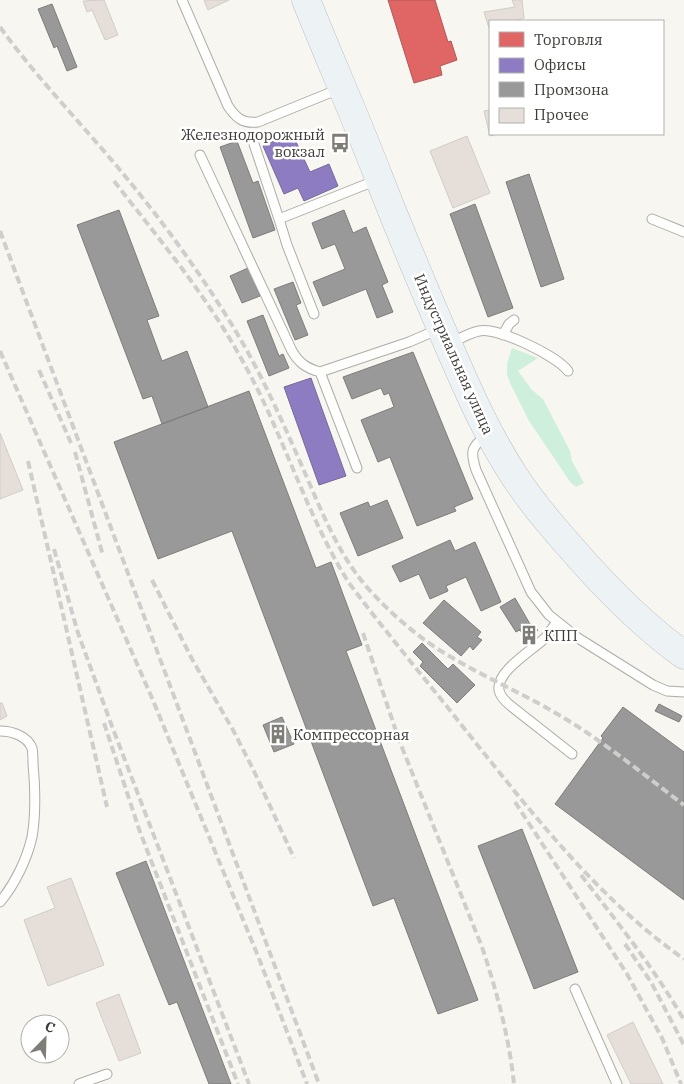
<svg xmlns="http://www.w3.org/2000/svg" width="684" height="1084" viewBox="0 0 684 1084" font-family="'IBM Plex Serif',serif">
<style>
.green{fill:#cfefdd}
.shops{fill:#e06666;stroke:#af5958}
.offices{fill:#8e7cc3;stroke:#766999}
.industry{fill:#999;stroke:#7e7d7c}
.building{fill:#e6ded9;stroke:#d0cdca}
.lines{fill:none;stroke-linecap:round;stroke-linejoin:round}
.service-casing{stroke:#aeaca8;stroke-width:11}
.primary-casing{stroke:#b9c1c4;stroke-width:29}
.service{stroke:#fefefd;stroke-width:9}
.primary{stroke:#edf2f5;stroke-width:28}
.rail{stroke:#cfcecc;stroke-width:4;stroke-dasharray:8 4;stroke-linecap:butt}
.labels{text-anchor:middle;dominant-baseline:central;stroke-width:5;stroke-linejoin:round;paint-order:stroke}
.poi-label{font-size:15px;fill:#3e3c38;stroke:#fff;text-anchor:start}
.street-label{font-size:15px;fill:#3e3c38;stroke:#fff}
</style>
<rect width="100%" height="100%" fill="#f8f6f0"/>
<path class="green" d="M512 348 538 358 518 371 532 390 543 399 570 451 572 461 584 483 576 487 571 483 529 421 510 383 507 374V364Z"/>
<path class="shops" d="M388 0H435L448 42 451 41 457 60 440 66 442 75 414 83Z"/>
<path class="offices" d="M292 133 310 172 329 164 338 186 304 201 298 188 284 194 263 146Z
M311 378 346 476 319 485 284 387Z"/>
<path class="industry" d="M52 4 77 67 67 71 57 46 54 48 38 9Z
M237 141 253 183 258 181 275 230 253 238 220 147Z
M529 174 564 279 541 287 506 182Z
M475 204 513 308 488 317 450 214Z
M119 210 159 316 147 320 162 361 187 351 208 407 162 424 152 396 143 399 77 225Z
M344 210 353 233 366 227 388 282 382 285 393 312 377 318 366 289 323 306 313 282 345 269 335 244 322 249 312 223Z
M248 268 260 296 242 303 230 276Z
M293 282 301 303 296 305 308 335 295 340 274 289Z
M263 315 279 356 283 354 289 368 269 376 247 321Z
M413 352 473 499 454 507 456 511 417 526 390 457 378 462 361 420 394 407 389 393 384 395 381 388 352 399 343 377Z
M249 391 316 568 331 562 362 645 346 651 478 1000 438 1014 394 898 373 906 232 531 158 559 114 442Z
M387 500 403 538 358 556 340 513 368 502 370 507Z
M450 540 455 551 475 542 501 602 481 611 466 577 446 586 448 591 430 599 419 574 400 582 392 566Z
M515 598 530 624 516 632 500 607Z
M444 600 481 632 477 637 482 640 473 650 470 646 461 656 423 623Z
M530 624 538 630 530 639 519 630Z
M422 643 448 669 453 664 475 685 457 703 420 666 423 662 413 652Z
M659 704 682 716 679 722 655 711Z
M623 707 684 752V900L555 804 603 738 601 736Z
M282 717 294 744 274 752 263 725Z
M522 829 578 972 534 989 478 846Z
M146 861 231 1084H209L177 1002 169 1005 116 873Z"/>
<path class="building" d="M104 0 118 35 105 40 92 10 87 12 83 1Z
M204 0H229L208 10Z
M512 0H522L524 18 513 21H490V27L489 28 484 12 515 7Z
M490 110V134H498L490 136 484 111Z
M467 136 490 193 453 208 430 151Z
M0 433 23 490 0 499Z
M0 703H2L7 716 0 720Z
M71 878 104 965 48 986 24 920 55 908 47 887Z
M119 994 141 1053 119 1061 96 1003Z
M633 1022 663 1084H631L607 1035Z"/>
<g class="lines">
<defs>
<path id="service" d="M182 0 228 106C236 118 243 124 258 122L339 89
M254 144 279 219 377 180
M200 155 292 351C299 363 306 368 320 372
M279 219 287 245 314 314
M652 219 684 232
M503 335 509 324 514 320
M451 343C459 339 469 333 479 331 498 327 557 356 568 371
M487 435C471 447 470 451 476 470L531 592 549 615 578 638 653 685 667 691 684 692
M357 468 320 372 409 342 439 329
M557 622C553 627 549 633 545 638 533 650 496 671 499 690 500 697 506 702 511 706L572 754
M0 731C12 731 27 736 32 748 33 753 33 759 33 764 35 786 36 814 32 837 27 859 15 884 0 902
M575 989 617 1084
M79 1084 107 1074"/>
<path id="primary" d="M306 0C330 60 356 118 379 178 399 229 420 279 441 328 463 379 484 430 515 477 534 506 557 532 580 558 612 594 645 627 684 655"/>
</defs>
<use href="#service" class="service-casing"/>
<use href="#primary" class="primary-casing"/>
<use href="#service" class="service"/>
<use href="#primary" class="primary"/>
<path class="rail" d="M0 27C36 77 80 122 120 170 160 218 199 271 232 325 261 372 283 423 305 473 324 517 342 563 376 597 398 620 423 641 451 657 486 678 524 694 559 715 603 741 643 774 684 805
M114 181C159 239 207 296 242 360 283 432 305 513 349 583 387 634 428 682 467 732 532 813 598 899 684 959
M0 231 319 1084
M0 351 152 698 258 956 307 1084
M39 370 71 443
M75 452 103 556
M28 461 107 807
M54 549 78 633 110 721 249 1084
M152 580 192 659 233 730 253 769 294 858
M363 633 399 740 482 947C497 992 509 1037 514 1084
M104 723 140 832 238 1084
M515 802 627 974 662 1038 681 1084
M581 875C617 922 654 968 684 1020
M625 944 651 982 684 1045"/>
</g>
<defs>
<symbol id="bus-bare" viewBox="-9 -9 18 18"><path d="M-5-6H5V4H4V6H2V4H-2V6H-4V4H-5ZM-3.5-4V0h7V-4ZM-3.5 1.2v1.5H-2V1.2ZM2 1.2v1.5H3.5V1.2Z" fill="#7f7d78" stroke="#fff" stroke-width="2.5" paint-order="stroke"/></symbol>
<symbol id="building-bare" viewBox="-9 -9 18 18"><path d="M-4-6H4V6H1V3H-1V6H-4ZM-2.5-4.3h1.7v1.8h-1.7ZM.8-4.3h1.7v1.8H.8ZM-2.5-1h1.7V.8h-1.7ZM.8-1h1.7V.8H.8Z" fill="#7f7d78" stroke="#fff" stroke-width="2.5" paint-order="stroke"/></symbol>
</defs>
<g fill-rule="evenodd">
<use href="#bus-bare" x="326" y="129" width="28" height="28"/>
<use href="#building-bare" x="515" y="621" width="28" height="28"/>
<use href="#building-bare" x="264" y="720" width="28" height="28"/>
</g>
<g class="labels">
<g class="poi-label">
<text x="325" y="134" text-anchor="end">Железнодорожный<tspan x="325" dy="17">вокзал</tspan></text>
<text x="544" y="635">КПП</text>
<text x="293" y="734">Компрессорная</text>
</g>
<g class="street-label">
<text transform="translate(454 354) rotate(66)">Индустриальная улица</text>
</g>
</g>
<rect x="489" y="20" width="175" height="115" fill="#ffffff" stroke="#b2b1af"/>
<rect x="499" y="32" width="25" height="15" fill="#e06666" stroke="#b2b1af"/>
<text x="534" y="45" font-size="15" fill="#3e3c38">Торговля</text>
<rect x="499" y="58" width="25" height="15" fill="#8e7cc3" stroke="#b2b1af"/>
<text x="534" y="70" font-size="15" fill="#3e3c38">Офисы</text>
<rect x="499" y="82" width="25" height="15" fill="#999999" stroke="#b2b1af"/>
<text x="534" y="95" font-size="15" fill="#3e3c38">Промзона</text>
<rect x="499" y="108" width="25" height="15" fill="#e6ded9" stroke="#b2b1af"/>
<text x="534" y="120" font-size="15" fill="#3e3c38">Прочее</text>
<g transform="translate(45 1039) rotate(23)"><circle r="24" fill="#ffffff" stroke="#b2b1af"/>
<path d="M0-4L9 19L0 12L-9 19Z" fill="#7f7d78"/>
<text y="-8" font-size="14" font-weight="bold" text-anchor="middle" fill="#3e3c38">С</text>
</g>
</svg>
